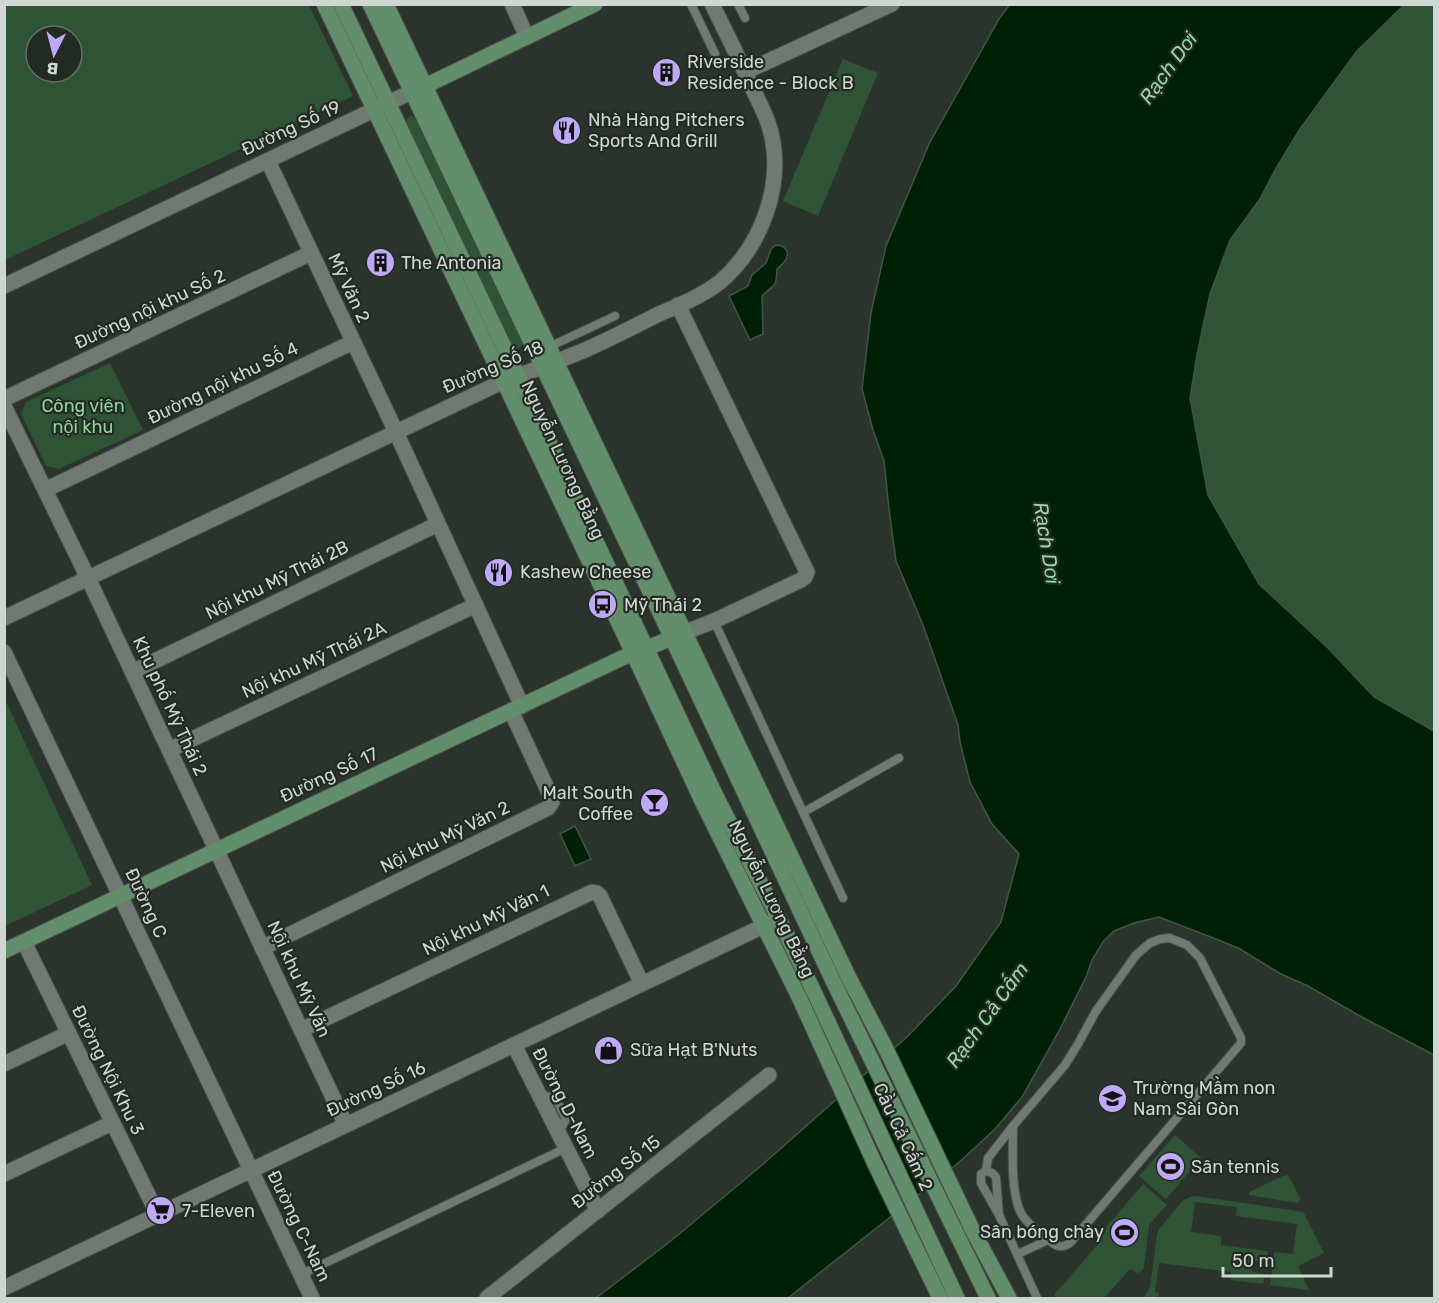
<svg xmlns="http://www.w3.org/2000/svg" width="1439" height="1303" viewBox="0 0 1439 1303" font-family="Rubik,sans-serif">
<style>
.green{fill:#2f5335;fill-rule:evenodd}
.water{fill:#002006;stroke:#3e5743;stroke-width:1.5}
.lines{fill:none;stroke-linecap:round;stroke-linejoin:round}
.lane-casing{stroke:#494f4a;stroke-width:10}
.street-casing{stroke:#494f4a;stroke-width:17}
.secondary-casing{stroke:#494f4a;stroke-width:17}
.lane{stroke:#717a72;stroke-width:8}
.street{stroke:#717a72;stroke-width:15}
.secondary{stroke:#638e6c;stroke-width:15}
.labels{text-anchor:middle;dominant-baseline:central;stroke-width:4.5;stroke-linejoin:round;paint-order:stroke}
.poi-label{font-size:18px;fill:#d0d6d1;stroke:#222a23;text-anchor:start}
.street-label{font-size:18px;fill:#d0d6d1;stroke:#222a23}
.park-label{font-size:18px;fill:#90d499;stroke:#222a23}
.water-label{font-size:20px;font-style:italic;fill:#95da9e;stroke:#222a23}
</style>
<rect width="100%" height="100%" fill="#2b342c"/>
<path class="green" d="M4 5H309L353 96 5 260ZM36 36H72V72H36Z
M1404 5H1434V731L1374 697 1328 648 1259 584 1208 495 1190 398 1197 355 1210 294 1230 240 1260 199 1276 168 1300 129 1357 51Z
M843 59 878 73 818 216 783 201Z
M412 116 415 118 522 343V346L519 348 516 349 513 347 406 122 407 118Z
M110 363 143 430 59 469 46 466 21 414 26 402Z
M5 700 92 885 5 926H4Z
M1175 1135 1201 1158 1166 1199 1139 1176Z
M1288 1175 1300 1198 1299 1202 1297 1203 1249 1195V1192L1283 1176Z
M1143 1184 1167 1205 1149 1225 1144 1267 1142 1271 1138 1273 1130 1269 1104 1298H1058L1054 1295 1099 1243 1096 1239Z
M1196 1196 1303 1212 1305 1215 1324 1253 1298 1266 1309 1290 1270 1285 1273 1264 1272 1263 1274 1252 1293 1254 1297 1224 1236 1216 1237 1207 1195 1202 1191 1232 1221 1236V1245L1268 1251 1266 1262 1253 1261 1252 1272 1265 1274 1263 1284 1230 1280 1231 1272 1159 1263 1155 1292 1159 1293 1158 1298H1144L1150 1287 1157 1235 1159 1229 1182 1201 1190 1197Z"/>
<path class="water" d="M1010 4 1404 5 1357 51 1300 129 1276 168 1260 199 1230 240 1210 294 1197 355 1190 398 1208 495 1259 584 1328 648 1374 697 1434 731V1055L1358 1015 1308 986 1281 974 1240 949 1221 941 1159 917 1134 923 1114 931 1103 942 1092 960 1086 977 1060 1029 1022 1097 995 1129 956 1165 788 1298H596L672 1240 761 1166 907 1037 956 986 1001 922 1019 854 992 824 970 782 960 742 958 725 923 625 896 561 889 509 884 461 873 430 862 389 871 313 886 246 929 144 999 19Z
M776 245C786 245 791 254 784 262 782 265 779 267 777 269 776 289 775 283 762 296L763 334 750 340 729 296 748 286 752 275 766 263 771 249Z
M575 826 591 859 575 866 560 834Z"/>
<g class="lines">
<defs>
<path id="lane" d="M691 4 715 54
M738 4 745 18
M549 347 615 316
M714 621 843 898
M804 812 899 758
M1170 938 1187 945 1200 958 1241 1038V1043L1070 1243C1060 1250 1054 1245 1046 1238 1037 1231 1028 1224 1022 1215 1010 1195 1013 1150 1013 1126L1065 1065 1078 1044 1096 1011 1136 955 1150 943 1160 939Z
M541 1096 555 1097 566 1119 559 1132
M986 1171 988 1158 1013 1126
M999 1215 996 1177 992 1173 986 1171 981 1174V1183L999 1215 1037 1298
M1018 1254 1048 1240
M300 1275 566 1148"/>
<path id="street" d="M512 4 527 37
M745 72 892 4
M268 161 396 432 522 706
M4 286 422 87
M4 399 311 253
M4 406 88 578 346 1125
M45 490 353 342
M4 618 504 381C531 371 559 361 585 350 610 339 635 326 659 314 680 305 702 296 720 282 762 246 785 183 770 129 766 114 758 101 752 87 739 59 726 32 712 4
M673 637 714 621 801 580 805 577 807 572 678 305
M4 652 312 1298
M132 672 438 524
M169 750 476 605
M24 942 158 1215
M262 948 548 808 552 802V799L511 711
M301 1030 592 892 597 893 600 896 642 984
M514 1045 598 1211
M4 1064 69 1033
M4 1174 112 1123
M4 1288 776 920
M487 1298 769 1075"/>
<path id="secondary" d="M324 4 633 653 702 801 799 997 875 1164 940 1298
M341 4 518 376 715 794 779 919 814 992 957 1298
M370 4 662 617 834 983 988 1298
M386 4 848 976 884 1045 973 1231 1009 1298
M425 86 595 4
M4 951 622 658 672 638"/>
</defs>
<use href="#lane" class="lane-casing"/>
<use href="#street" class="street-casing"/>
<use href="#secondary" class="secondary-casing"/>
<use href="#lane" class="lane"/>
<use href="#street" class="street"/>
<use href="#secondary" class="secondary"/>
</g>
<defs>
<symbol id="building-disc" viewBox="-11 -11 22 22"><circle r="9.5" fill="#bfa8f4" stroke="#222a23"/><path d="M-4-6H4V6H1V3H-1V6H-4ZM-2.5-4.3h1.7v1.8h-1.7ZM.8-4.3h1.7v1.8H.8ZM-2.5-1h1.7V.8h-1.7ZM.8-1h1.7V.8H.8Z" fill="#111"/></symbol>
<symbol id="restaurant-disc" viewBox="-11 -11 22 22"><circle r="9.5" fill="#bfa8f4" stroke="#222a23"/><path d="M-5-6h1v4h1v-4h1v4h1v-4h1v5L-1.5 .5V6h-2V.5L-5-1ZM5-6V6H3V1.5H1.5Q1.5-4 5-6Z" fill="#111"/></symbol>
<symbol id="bus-disc" viewBox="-11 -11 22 22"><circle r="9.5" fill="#bfa8f4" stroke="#222a23"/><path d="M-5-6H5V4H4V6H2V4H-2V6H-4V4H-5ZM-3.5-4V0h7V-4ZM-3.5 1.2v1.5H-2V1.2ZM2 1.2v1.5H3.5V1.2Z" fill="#111"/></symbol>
<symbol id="bar-disc" viewBox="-11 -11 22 22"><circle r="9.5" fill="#bfa8f4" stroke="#222a23"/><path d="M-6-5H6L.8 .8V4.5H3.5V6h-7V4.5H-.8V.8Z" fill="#111"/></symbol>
<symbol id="shop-disc" viewBox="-11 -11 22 22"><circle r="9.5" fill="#bfa8f4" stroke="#222a23"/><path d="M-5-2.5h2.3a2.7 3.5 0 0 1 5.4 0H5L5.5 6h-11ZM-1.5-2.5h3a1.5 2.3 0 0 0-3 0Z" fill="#111"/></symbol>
<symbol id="school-disc" viewBox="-11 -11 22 22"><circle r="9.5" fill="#bfa8f4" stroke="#222a23"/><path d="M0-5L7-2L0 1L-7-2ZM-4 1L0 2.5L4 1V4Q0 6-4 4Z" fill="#111"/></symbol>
<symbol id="stadium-disc" viewBox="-11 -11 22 22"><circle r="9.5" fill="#bfa8f4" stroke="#222a23"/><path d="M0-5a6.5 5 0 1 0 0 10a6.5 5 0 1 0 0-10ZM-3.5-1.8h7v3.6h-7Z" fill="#111"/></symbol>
<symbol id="supermarket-disc" viewBox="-11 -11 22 22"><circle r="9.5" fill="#bfa8f4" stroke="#222a23"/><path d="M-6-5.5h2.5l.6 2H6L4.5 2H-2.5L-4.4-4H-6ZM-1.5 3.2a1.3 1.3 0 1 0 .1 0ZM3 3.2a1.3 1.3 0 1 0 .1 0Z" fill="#111"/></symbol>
</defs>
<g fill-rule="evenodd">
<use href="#building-disc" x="650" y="56" width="33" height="33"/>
<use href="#restaurant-disc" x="550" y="114" width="33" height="33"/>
<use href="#building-disc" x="364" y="246" width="33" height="33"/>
<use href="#restaurant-disc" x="482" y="556" width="33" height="33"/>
<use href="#bus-disc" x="586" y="588" width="33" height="33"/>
<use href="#bar-disc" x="638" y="786" width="33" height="33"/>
<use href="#shop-disc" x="592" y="1034" width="33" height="33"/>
<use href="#school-disc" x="1096" y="1082" width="33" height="33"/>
<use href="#stadium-disc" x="1154" y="1150" width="33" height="33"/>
<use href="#supermarket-disc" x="144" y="1194" width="33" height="33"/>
<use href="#stadium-disc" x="1108" y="1216" width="33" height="33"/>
</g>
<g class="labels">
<g class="poi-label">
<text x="687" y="62">Riverside<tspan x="687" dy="21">Residence - Block B</tspan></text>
<text x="588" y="120">Nhà Hàng Pitchers<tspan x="588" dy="21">Sports And Grill</tspan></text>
<text x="401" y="263">The Antonia</text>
<text x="520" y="572">Kashew Cheese</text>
<text x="624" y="605">Mỹ Thái 2</text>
<text x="633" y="793" text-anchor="end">Malt South<tspan x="633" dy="21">Coffee</tspan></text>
<text x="630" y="1050">Sữa Hạt B'Nuts</text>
<text x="1133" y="1088">Trường Mầm non<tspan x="1133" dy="21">Nam Sài Gòn</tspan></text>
<text x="1191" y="1167">Sân tennis</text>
<text x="182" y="1211">7-Eleven</text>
<text x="1104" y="1232" text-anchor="end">Sân bóng chày</text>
</g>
<g class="street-label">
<text transform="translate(291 128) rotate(-25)">Đường Số 19</text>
<text transform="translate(349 288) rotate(65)">Mỹ Văn 2</text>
<text transform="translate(150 309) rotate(-25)">Đường nội khu Số 2</text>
<text transform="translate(493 367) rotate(-23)">Đường Số 18</text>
<text transform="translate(223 383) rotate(-26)">Đường nội khu Số 4</text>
<text transform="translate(563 460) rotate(65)">Nguyễn Lương Bằng</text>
<text transform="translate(277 580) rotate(-26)">Nội khu Mỹ Thái 2B</text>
<text transform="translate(314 660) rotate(-25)">Nội khu Mỹ Thái 2A</text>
<text transform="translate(170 706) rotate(65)">Khu phố Mỹ Thái 2</text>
<text transform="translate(329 775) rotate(-25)">Đường Số 17</text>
<text transform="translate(445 837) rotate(-26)">Nội khu Mỹ Văn 2</text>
<text transform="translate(772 899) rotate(64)">Nguyễn Lương Bằng</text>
<text transform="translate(146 903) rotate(65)">Đường C</text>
<text transform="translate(486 920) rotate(-26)">Nội khu Mỹ Văn 1</text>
<text transform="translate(299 979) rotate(65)">Nội khu Mỹ Văn</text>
<text transform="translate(108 1070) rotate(64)">Đường Nội Khu 3</text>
<text transform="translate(376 1089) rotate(-25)">Đường Số 16</text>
<text transform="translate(565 1103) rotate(63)">Đường D-Nam</text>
<text transform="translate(903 1137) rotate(65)">Cầu Cả Cấm 2</text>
<text transform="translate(616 1172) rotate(-38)">Đường Số 15</text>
<text transform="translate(299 1226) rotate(64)">Đường C-Nam</text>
</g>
<g class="park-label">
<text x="83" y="406">Công viên<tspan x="83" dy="21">nội khu</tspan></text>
</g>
<g class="water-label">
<text transform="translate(1168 68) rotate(-54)">Rạch Dơi</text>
<text transform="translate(1047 543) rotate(81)">Rạch Dơi</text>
<text transform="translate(987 1015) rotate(-54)">Rạch Cả Cấm</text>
</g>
</g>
<rect width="1439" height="1303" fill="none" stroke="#d0d6d1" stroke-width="12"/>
<g transform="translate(54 54) rotate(186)"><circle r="28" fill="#222a23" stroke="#686f69" stroke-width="1.5"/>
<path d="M0-4.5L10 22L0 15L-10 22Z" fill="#bfa8f4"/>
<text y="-9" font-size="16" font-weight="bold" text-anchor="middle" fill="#d0d6d1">B</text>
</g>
<path d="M1223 1267v9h108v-9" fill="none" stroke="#d0d6d1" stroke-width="3"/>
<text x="1232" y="1267" font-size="18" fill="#d0d6d1" stroke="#222a23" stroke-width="4.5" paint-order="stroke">50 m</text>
</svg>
